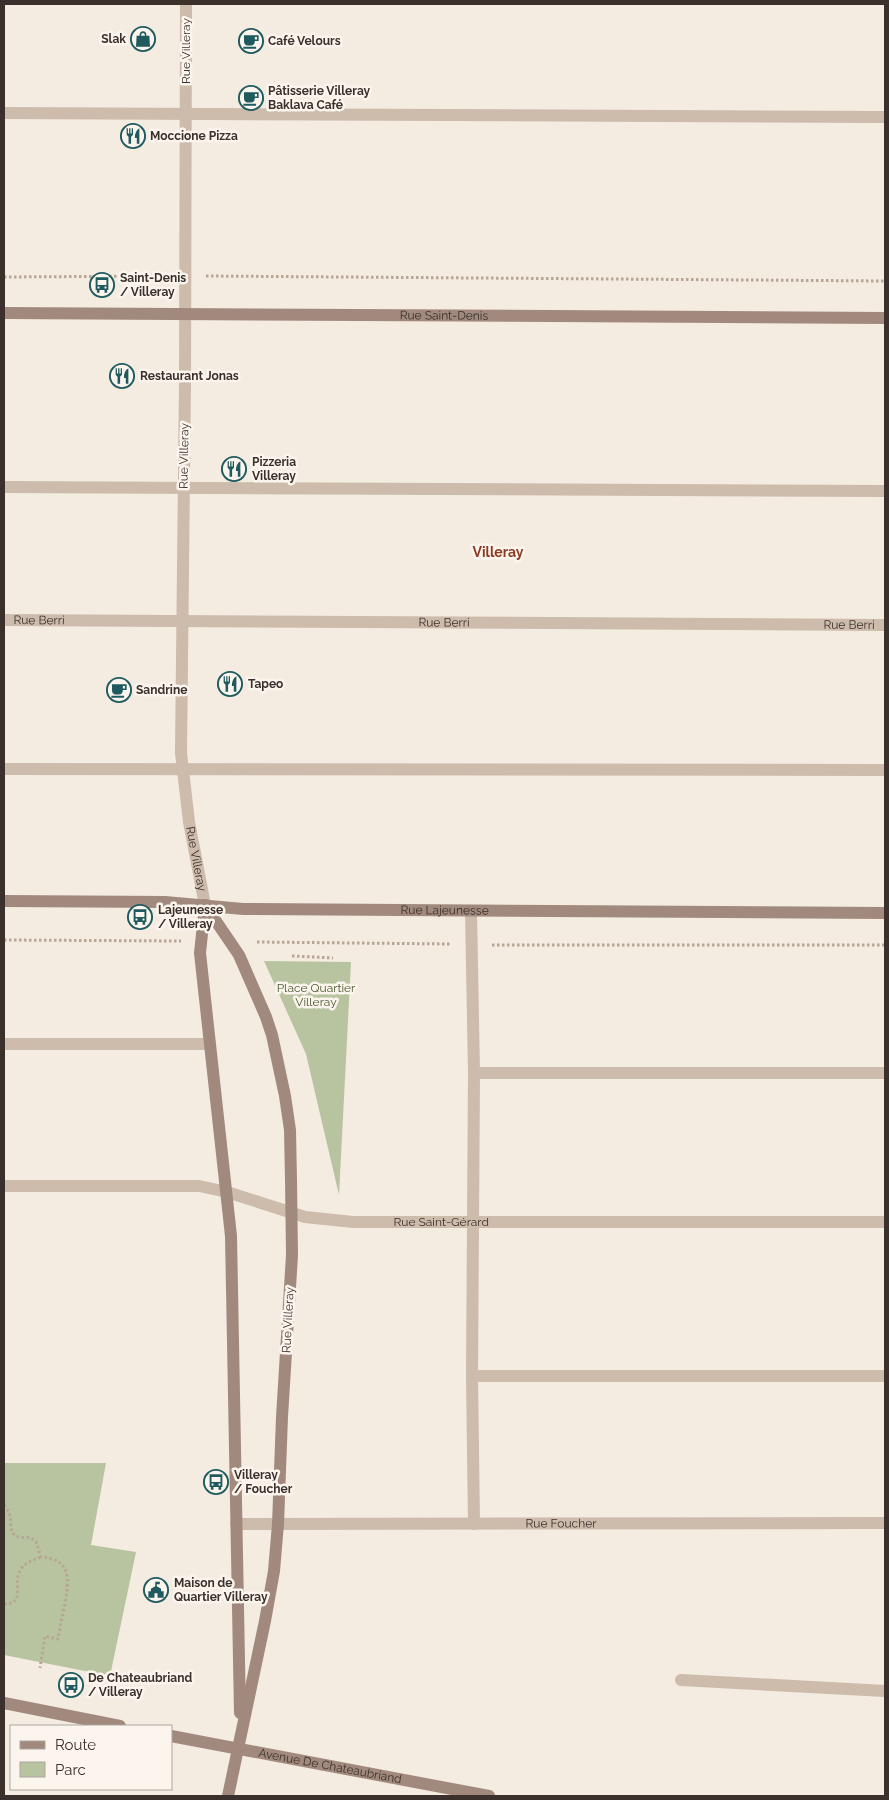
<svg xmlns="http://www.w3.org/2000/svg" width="889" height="1800" viewBox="0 0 889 1800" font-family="Raleway,sans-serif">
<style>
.green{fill:#b8c4a0}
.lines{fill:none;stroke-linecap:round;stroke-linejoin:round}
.path{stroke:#b9a596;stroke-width:3;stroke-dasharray:2.5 2.5;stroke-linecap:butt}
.lane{stroke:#cdbbac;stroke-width:12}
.street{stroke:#cdbbac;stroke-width:12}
.secondary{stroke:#a18a7d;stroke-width:12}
.labels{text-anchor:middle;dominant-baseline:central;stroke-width:5;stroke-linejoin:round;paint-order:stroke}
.poi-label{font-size:12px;font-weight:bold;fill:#3b302b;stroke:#fbf5ee;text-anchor:start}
.street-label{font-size:12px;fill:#3b302b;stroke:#fbf5ee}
.park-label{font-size:12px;fill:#4a5a2e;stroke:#fbf5ee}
.neighbourhood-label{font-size:14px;font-weight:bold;fill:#8c3b22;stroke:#fbf5ee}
</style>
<rect width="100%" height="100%" fill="#f4ebe1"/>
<path class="green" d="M264 961 351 962 339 1195 306 1054Z
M4 1463H106L91 1545 136 1552 110 1676 4 1655Z"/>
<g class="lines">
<path class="path" d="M206 276 885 281
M4 277 165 276
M4 940 181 941
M257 942 451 944
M492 945H885
M292 956 333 958
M4 1505C7 1509 9 1512 10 1516 12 1523 8 1534 19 1537 22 1538 27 1537 31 1538L36 1542 41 1557C72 1559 69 1580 65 1604 62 1616 60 1628 58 1639L45 1636 40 1668
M4 1604C25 1604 14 1586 19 1573 22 1564 32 1560 41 1557"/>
<path class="lane" d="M4 113 885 117
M4 487 885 491
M4 769 885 770
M471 911 474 1073 472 1376 474 1524
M4 1044H209
M474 1073H885
M472 1376H885
M681 1680 885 1691"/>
<g class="street">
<path id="s1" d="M186 4 185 383 181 753 189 822 205 905"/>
<path id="s2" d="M4 620 885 625"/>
<path id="s3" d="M4 1186H199L227 1192 305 1217 353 1222H885"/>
<path id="s4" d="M236 1524 885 1523"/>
</g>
<g class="secondary">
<path id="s5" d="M4 313 885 318"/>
<path id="s6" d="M4 901 165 902 243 909 885 913"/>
<path d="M205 905 239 955 266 1017 272 1035 285 1096 290 1130 291 1180 292 1255 282 1417 278 1524 274 1571 265 1621 228 1796"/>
<path d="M205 905 200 953 231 1236 240 1713"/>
<path d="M4 1703 120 1726"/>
<path id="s7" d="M171 1736 489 1796"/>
</g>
</g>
<defs>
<symbol id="shop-ring" viewBox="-11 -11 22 22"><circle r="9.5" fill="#fbf5ee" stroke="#1f5a5e" stroke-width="1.5"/><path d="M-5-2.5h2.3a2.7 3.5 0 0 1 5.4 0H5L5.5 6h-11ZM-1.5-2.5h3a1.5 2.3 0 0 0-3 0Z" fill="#1f5a5e"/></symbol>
<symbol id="cafe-ring" viewBox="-11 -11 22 22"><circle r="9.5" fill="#fbf5ee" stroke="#1f5a5e" stroke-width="1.5"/><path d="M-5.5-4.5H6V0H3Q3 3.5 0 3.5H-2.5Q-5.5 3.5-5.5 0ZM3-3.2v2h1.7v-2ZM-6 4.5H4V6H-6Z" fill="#1f5a5e"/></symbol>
<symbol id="restaurant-ring" viewBox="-11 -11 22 22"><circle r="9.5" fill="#fbf5ee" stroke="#1f5a5e" stroke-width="1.5"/><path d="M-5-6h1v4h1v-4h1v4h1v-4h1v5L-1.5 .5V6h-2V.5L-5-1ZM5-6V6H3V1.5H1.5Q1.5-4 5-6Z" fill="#1f5a5e"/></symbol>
<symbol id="bus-ring" viewBox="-11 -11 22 22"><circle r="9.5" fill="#fbf5ee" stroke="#1f5a5e" stroke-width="1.5"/><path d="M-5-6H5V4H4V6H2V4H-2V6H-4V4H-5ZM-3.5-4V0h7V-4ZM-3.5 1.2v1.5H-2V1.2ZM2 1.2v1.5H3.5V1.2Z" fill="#1f5a5e"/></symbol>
<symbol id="civic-ring" viewBox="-11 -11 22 22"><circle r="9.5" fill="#fbf5ee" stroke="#1f5a5e" stroke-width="1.5"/><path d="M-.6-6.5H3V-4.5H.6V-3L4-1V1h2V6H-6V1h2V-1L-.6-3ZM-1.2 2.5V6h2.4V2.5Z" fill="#1f5a5e"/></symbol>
</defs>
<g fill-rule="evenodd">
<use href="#shop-ring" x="129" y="25" width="28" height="28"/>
<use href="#cafe-ring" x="237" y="27" width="28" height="28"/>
<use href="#cafe-ring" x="237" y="84" width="28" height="28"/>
<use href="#restaurant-ring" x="119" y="122" width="28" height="28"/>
<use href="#bus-ring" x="88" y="271" width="28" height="28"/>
<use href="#restaurant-ring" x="108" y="362" width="28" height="28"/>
<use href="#restaurant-ring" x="220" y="455" width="28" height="28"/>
<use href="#restaurant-ring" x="216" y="670" width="28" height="28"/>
<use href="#cafe-ring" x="105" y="676" width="28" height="28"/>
<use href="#bus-ring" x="126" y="903" width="28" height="28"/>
<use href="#bus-ring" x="202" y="1468" width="28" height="28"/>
<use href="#civic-ring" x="142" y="1576" width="28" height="28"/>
<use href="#bus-ring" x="57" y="1671" width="28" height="28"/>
</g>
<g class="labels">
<g class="poi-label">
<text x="126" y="39" text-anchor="end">Slak</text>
<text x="268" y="41">Café Velours</text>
<text x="268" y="91">Pâtisserie Villeray<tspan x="268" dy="14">Baklava Café</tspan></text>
<text x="150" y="136">Moccione Pizza</text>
<text x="120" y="278">Saint-Denis<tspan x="120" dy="14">/ Villeray</tspan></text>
<text x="140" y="376">Restaurant Jonas</text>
<text x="252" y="462">Pizzeria<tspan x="252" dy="14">Villeray</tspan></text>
<text x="248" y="684">Tapeo</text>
<text x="136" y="690">Sandrine</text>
<text x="158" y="910">Lajeunesse<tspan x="158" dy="14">/ Villeray</tspan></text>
<text x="234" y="1475">Villeray<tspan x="234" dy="14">/ Foucher</tspan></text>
<text x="174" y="1583">Maison de<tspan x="174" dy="14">Quartier Villeray</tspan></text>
<text x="88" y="1678">De Chateaubriand<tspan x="88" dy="14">/ Villeray</tspan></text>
</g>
<g class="street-label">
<text transform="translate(186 51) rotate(-90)">Rue Villeray</text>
<text stroke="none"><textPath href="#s5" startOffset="440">Rue Saint-Denis</textPath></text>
<text transform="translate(184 456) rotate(-89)">Rue Villeray</text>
<text stroke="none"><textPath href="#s2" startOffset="35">Rue Berri</textPath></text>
<text stroke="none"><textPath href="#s2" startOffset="440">Rue Berri</textPath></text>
<text stroke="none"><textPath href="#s2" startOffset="845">Rue Berri</textPath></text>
<text stroke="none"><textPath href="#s1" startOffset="856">Rue Villeray</textPath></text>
<text stroke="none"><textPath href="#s6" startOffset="441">Rue Lajeunesse</textPath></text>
<text stroke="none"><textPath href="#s3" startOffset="442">Rue Saint-Gérard</textPath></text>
<text transform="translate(288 1320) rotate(-87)">Rue Villeray</text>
<text stroke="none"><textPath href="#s4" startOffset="325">Rue Foucher</textPath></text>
<text stroke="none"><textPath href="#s7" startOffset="162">Avenue De Chateaubriand</textPath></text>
</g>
<g class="park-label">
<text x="316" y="988">Place Quartier<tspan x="316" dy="14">Villeray</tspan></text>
</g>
<g class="neighbourhood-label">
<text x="498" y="552">Villeray</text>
</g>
</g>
<rect width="889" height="1800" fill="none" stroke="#3b302b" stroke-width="10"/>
<rect x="10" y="1725" width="162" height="65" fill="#fbf5ee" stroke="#aea6a0"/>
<rect x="20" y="1741" width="25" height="8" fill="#a18a7d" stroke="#aea6a0"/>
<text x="55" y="1750" font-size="15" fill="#3b302b">Route</text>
<rect x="20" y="1762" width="25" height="15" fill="#b8c4a0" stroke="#aea6a0"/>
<text x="55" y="1775" font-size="15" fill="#3b302b">Parc</text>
</svg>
